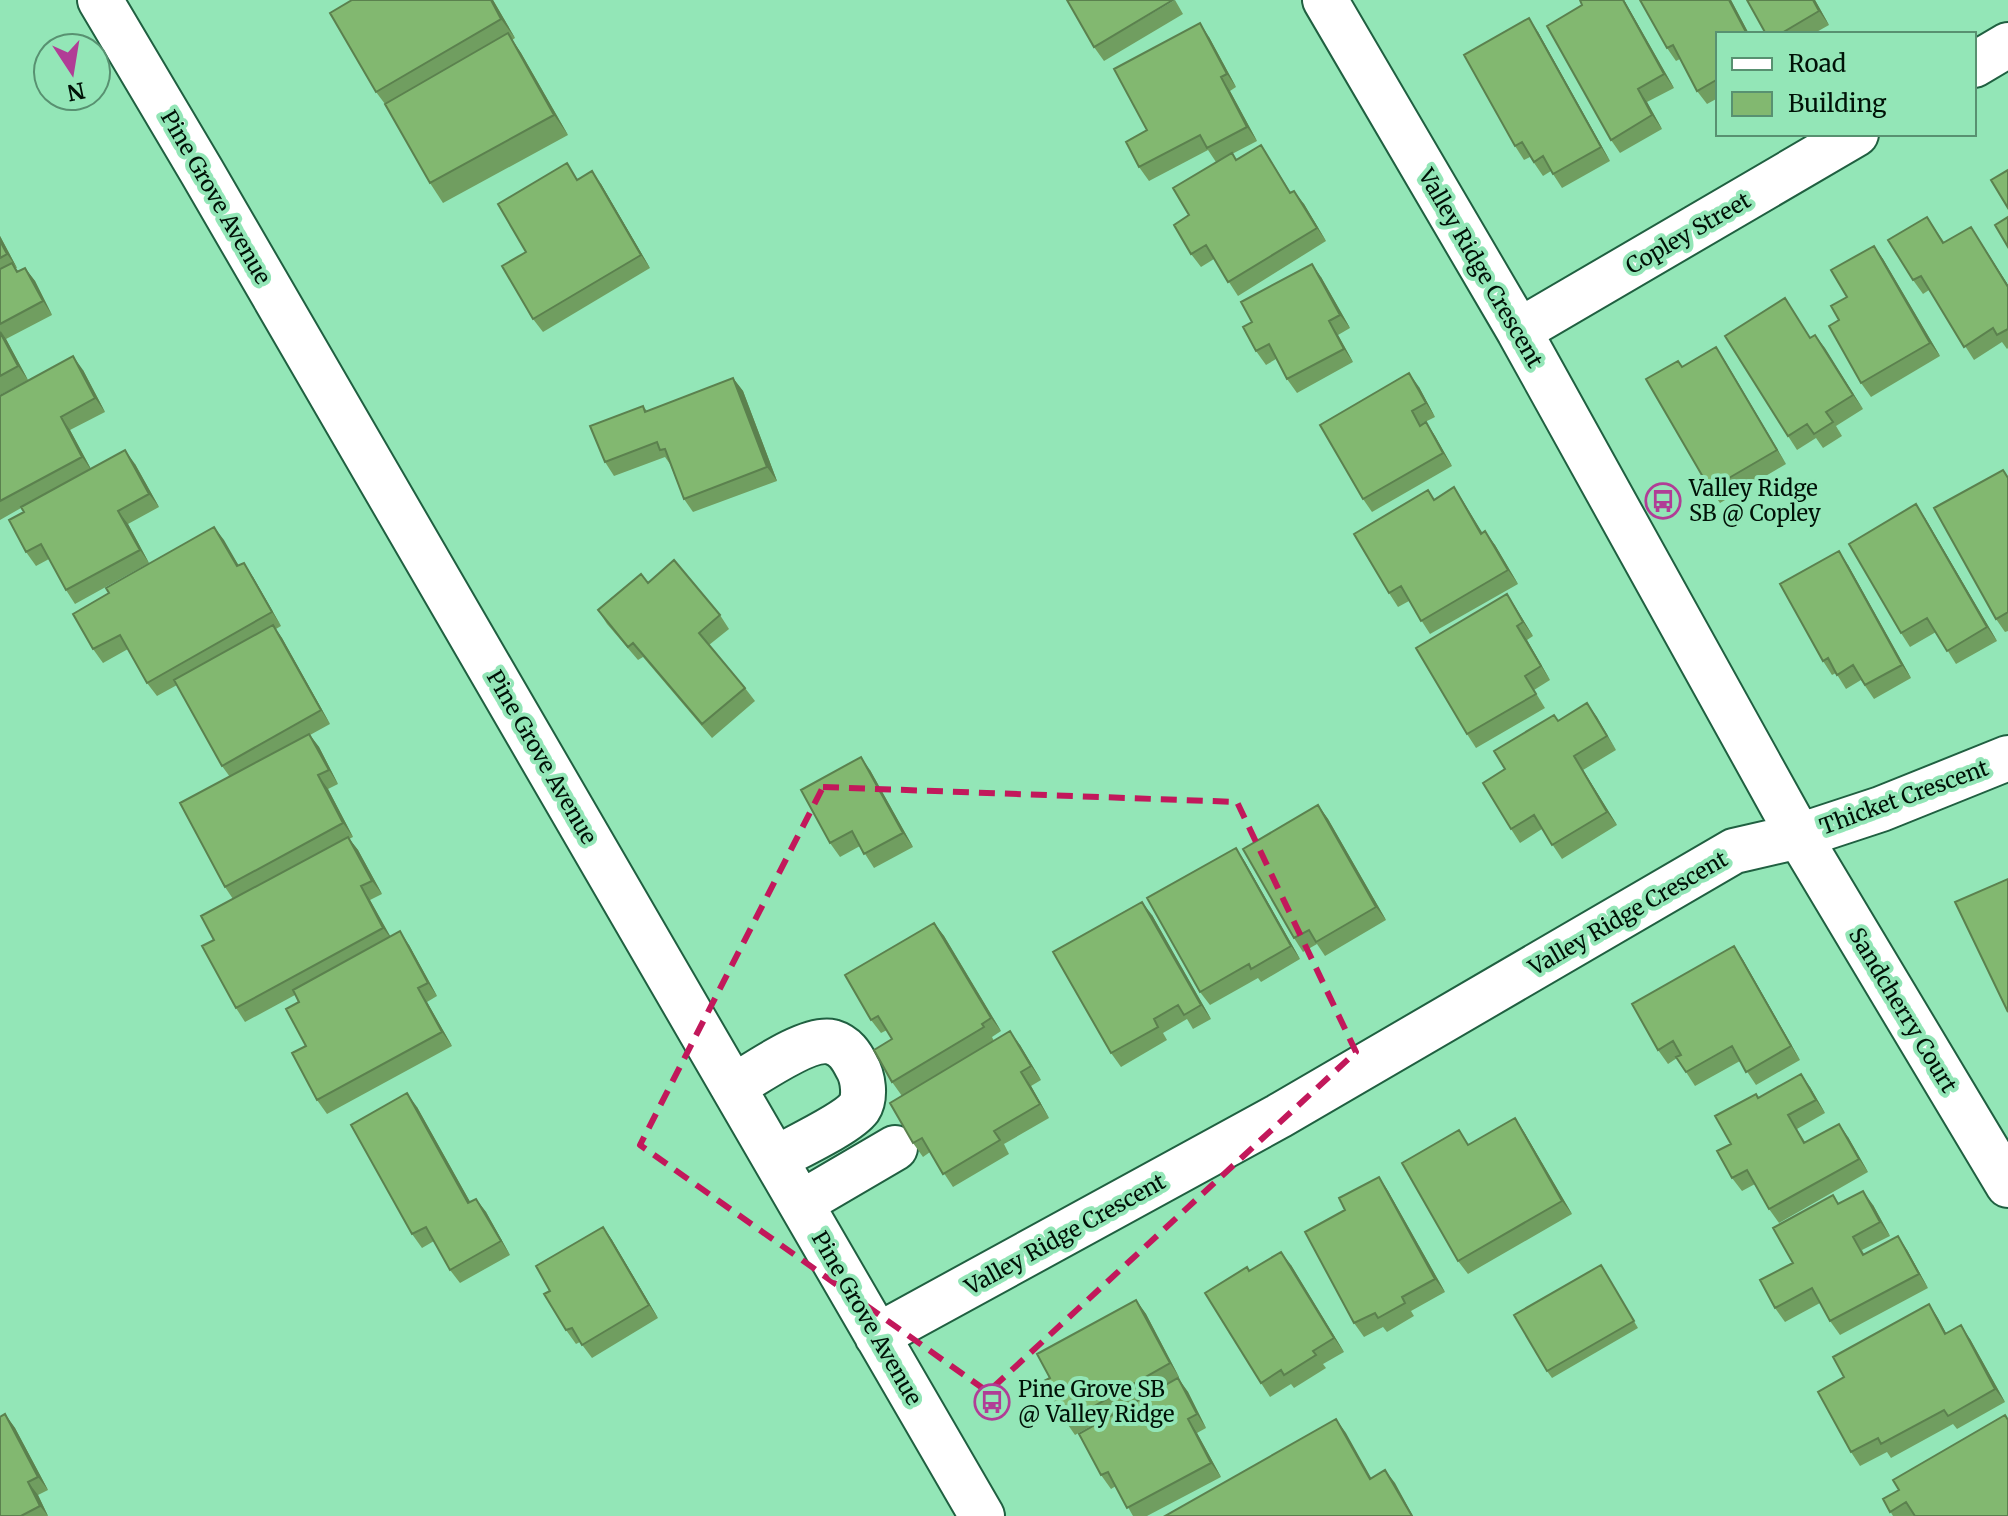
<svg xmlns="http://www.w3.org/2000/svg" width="2008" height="1516" viewBox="0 0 2008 1516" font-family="Merriweather,serif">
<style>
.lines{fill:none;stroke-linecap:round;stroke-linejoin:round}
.minor-casing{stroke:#206041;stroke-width:48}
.minor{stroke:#fff;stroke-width:44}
.wall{fill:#709e60}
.shaded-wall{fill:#5b814e}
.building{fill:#82b870;stroke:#5b814e;stroke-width:2}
.marked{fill:none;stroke:#c2185b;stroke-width:6;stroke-dasharray:16 10;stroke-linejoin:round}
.labels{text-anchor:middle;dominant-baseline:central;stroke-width:8;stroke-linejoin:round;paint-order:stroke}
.street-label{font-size:22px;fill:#001207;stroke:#93e6b7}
.poi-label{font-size:22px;fill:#001207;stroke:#93e6b7;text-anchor:start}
</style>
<rect width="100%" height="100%" fill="#93e6b7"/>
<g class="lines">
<defs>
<path id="minor" d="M100 0 202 172 982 1516
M1325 0 1519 331 1799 836 2008 1185
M1974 65 2008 45
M1519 331 1856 134
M733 1087C755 1074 808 1036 832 1042 845 1046 851 1055 857 1067 863 1077 866 1097 859 1108 847 1124 794 1148 775 1159
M801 1203 895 1148
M877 1336 1279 1116 1734 851 1799 836 1881 809 2008 758"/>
</defs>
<use href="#minor" class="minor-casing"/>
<use href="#minor" class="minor"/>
</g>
<path class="wall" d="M352 0H493L515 38 512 40 521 53 568 135 443 203 430 183 385 104 376 92Z
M1175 0 1183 14 1104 61 1094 47Z
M1624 0 1674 88 1647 102 1662 129 1620 153 1611 140Z
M1640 0H1731L1749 34H1718V98L1707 104 1697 91 1680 59 1676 61 1667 48Z
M1815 0 1829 25 1813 34H1766Z
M1538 32 1610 161 1562 188 1551 171 1543 176 1530 157 1524 160 1515 146Z
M1209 37 1236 87 1230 91 1257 141 1232 154 1236 160 1270 159 1291 193 1304 204 1326 241 1238 296 1214 259 1201 267 1191 254 1189 215 1226 157 1216 162 1208 150 1149 181 1139 167 1147 130Z
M578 179 601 184 650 268 543 332 533 319 526 252Z
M1927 217 1944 242 1971 227 2008 285V348L2007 349 2002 342 1974 360 1929 290 1923 294 1913 280Z
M0 236 17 268H16L18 271 25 268 35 281 52 315 6 339 28 380 0 395Z
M1874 246 1883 259 1940 356 1871 397 1861 383 1839 320 1847 297Z
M1321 277 1350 328 1338 335 1353 362 1297 393 1287 379 1276 359 1266 365 1256 351 1252 322Z
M1794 312 1810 338 1815 335 1863 409 1836 426 1842 436 1823 448 1816 438 1797 450 1788 436Z
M1725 361 1786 464 1720 503 1710 489 1682 367Z
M83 370 105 412 70 430 91 469 135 464 159 507 128 524 149 563 75 604 66 590 49 559 36 566 26 552 24 512 21 508 0 520V396Z
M733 378 743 391 777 481 693 512 684 499 670 464 665 457 614 476 605 462 643 406 647 411Z
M1419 387 1435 417 1421 424 1426 422 1435 436 1452 466 1372 512 1363 499Z
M2008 476V631L2005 632 1996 619Z
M1454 487 1482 533 1495 545 1518 584 1430 634 1409 601 1398 607 1389 593 1428 490 1434 499Z
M1925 518 1997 641 1956 664 1936 632 1910 647 1901 633Z
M214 527 239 566 253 577 281 626 276 629 282 638 330 724 310 735 319 747 338 784 328 789 353 837 349 839 358 850 382 894 370 900 390 937 409 945 437 996 427 1002 452 1046 327 1114 317 1100 299 1002 295 995 245 1022 236 1008 214 940 233 899 225 887 230 777 222 766 177 685 157 696 147 683 128 649 103 663 93 649 109 593Z
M1848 565 1911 678 1874 699 1861 680 1846 689 1836 673 1832 675 1823 661Z
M1507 594 1533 636 1527 640 1550 680 1534 690 1545 708 1476 748 1467 734Z
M598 610 720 615 729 629 709 645 745 688 755 701 712 738 643 657 638 660 607 624Z
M1587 703 1616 750 1583 770 1617 825 1562 859 1542 829 1520 843 1511 829 1505 769 1558 721Z
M870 770 913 847 874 868 860 846 840 857 830 843Z
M1318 805 1328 819 1386 920 1325 956 1317 944 1303 952 1294 938Z
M1236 848 1245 862 1300 959 1261 982 1258 978 1210 1005 1200 992Z
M1152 915 1211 1019 1193 1029 1187 1019 1163 1033 1167 1040 1121 1067 1111 1053Z
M934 923 944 936 1001 1031 992 1037 994 1041 1020 1045 1041 1080 1031 1086 1049 1118 1004 1144 1009 1154 953 1187 930 1152 923 1157 913 1143 902 1096 892 1082V1039L887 1030 881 1033 871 1020Z
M1734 946 1743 960 1800 1060 1756 1085 1740 1061 1695 1086 1677 1058 1668 1064 1658 1050Z
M1810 1087 1825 1113 1797 1129 1805 1142 1848 1137 1868 1172 1779 1223 1769 1209 1755 1184 1742 1191 1732 1178 1731 1144 1756 1094 1759 1098Z
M417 1107 470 1202 476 1199 486 1212 510 1255 460 1283 450 1270 434 1241 422 1248 412 1234Z
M1515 1118 1524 1132 1572 1214 1468 1274 1458 1261 1469 1145Z
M1379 1177 1388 1191 1445 1292 1411 1311 1414 1316 1387 1332 1383 1327 1364 1337 1354 1323 1345 1210Z
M1833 1195 1839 1204 1873 1205 1890 1236 1862 1250 1864 1254 1907 1250 1928 1288 1840 1335 1830 1321 1820 1303 1785 1322 1775 1308 1793 1263Z
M603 1227 612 1240 658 1318 592 1358 580 1342 576 1344 566 1330 550 1291Z
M1291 1265 1344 1352 1323 1364 1326 1368 1294 1388 1291 1384 1270 1397 1261 1383 1250 1271Z
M1601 1265 1638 1328 1552 1378 1547 1371Z
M1136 1300 1146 1314 1179 1377 1075 1435 1066 1422 1050 1378Z
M1929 1304 1946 1333 1970 1339 2005 1402 1957 1429 1953 1424 1891 1458 1887 1452 1860 1466 1851 1452 1844 1377Z
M1178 1378 1188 1392 1206 1428 1197 1433 1221 1477 1147 1516H1133L1116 1486 1111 1489 1101 1475Z
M5 1414 15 1428 48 1490 38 1495 48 1516H0Z
M1883 1499 2008 1516H1893Z"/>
<path class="shaded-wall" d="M491 0H493L515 38 501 19Z
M1623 0H1624L1674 88 1664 74Z
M1729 0H1731L1749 34H1747Z
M1813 0H1815L1829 25 1819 11Z
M1529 18 1538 32 1610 161 1601 147Z
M1200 23 1209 37 1236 87 1227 74Z
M508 33 521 53 568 135 554 115Z
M1221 77 1230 91 1257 141 1247 127Z
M1638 89 1647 102 1662 129 1652 115Z
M592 171 601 184 650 268 641 255Z
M1294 191 1304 204 1326 241 1317 228Z
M1971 227 2008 285V287Z
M0 236 17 268 7 254 0 241Z
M1874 246 1883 259 1940 356 1930 343Z
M1312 264 1321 277 1350 328 1340 315Z
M25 268 35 281 52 315 43 301Z
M1329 321 1338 335 1353 362 1344 349Z
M0 330 6 339 28 380 18 366Z
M1815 335 1825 348 1863 409 1853 395Z
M1716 347 1725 361 1786 464 1777 450Z
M73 356 83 370 105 412 95 398Z
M1409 373 1419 387 1435 417 1426 403Z
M733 378 743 391 777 481 767 467Z
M61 417 70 430 92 471 82 457Z
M1426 422 1435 436 1452 466 1443 453Z
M125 450 135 464 159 507 149 494Z
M1454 487 1463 501 1491 547 1481 534Z
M1916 504 1925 518 1997 641 1987 627Z
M118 511 128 524 149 563 140 550Z
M214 527 224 540 247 580 237 566Z
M1485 531 1495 545 1518 584 1508 570Z
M1839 551 1848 565 1911 678 1902 665Z
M244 563 253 577 281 626 272 612Z
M1507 594 1516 608 1533 636 1523 622Z
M273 625 282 638 330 724 321 710Z
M1517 626 1527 640 1550 680 1541 666Z
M1587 703 1597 717 1616 750 1607 736Z
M309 734 319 747 338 784 329 770Z
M1574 756 1583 770 1617 825 1607 812Z
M861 757 870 770 913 847 903 833Z
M318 775 328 789 353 837 343 823Z
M1318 805 1328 819 1386 920 1376 907Z
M348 837 358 850 382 894 372 881Z
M1236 848 1245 862 1300 959 1291 946Z
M361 886 370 900 393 941 383 928Z
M1142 902 1152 915 1211 1019 1201 1005Z
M934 923 944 936 1001 1031 991 1018Z
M400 931 409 945 437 996 428 983Z
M1734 946 1743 960 1800 1060 1791 1046Z
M418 988 427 1002 452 1046 442 1032Z
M1010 1031 1020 1045 1041 1080 1031 1066Z
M1021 1072 1031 1086 1049 1118 1040 1104Z
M1801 1074 1810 1087 1825 1113 1816 1100Z
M407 1093 417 1107 478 1216 468 1203Z
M1515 1118 1524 1132 1572 1214 1562 1201Z
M1839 1124 1848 1137 1868 1172 1859 1159Z
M1379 1177 1388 1191 1445 1292 1435 1279Z
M1863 1191 1873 1205 1890 1236 1880 1222Z
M476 1199 486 1212 510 1255 501 1241Z
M603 1227 612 1240 658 1318 649 1305Z
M1898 1236 1907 1250 1928 1288 1919 1274Z
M1281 1252 1291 1265 1344 1352 1334 1338Z
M1136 1300 1146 1314 1179 1377 1170 1363Z
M1929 1304 1938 1318 1954 1348 1945 1334Z
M1961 1325 1970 1339 2005 1402 1995 1389Z
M1178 1378 1188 1392 1206 1428 1197 1414Z
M5 1414 15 1428 48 1490 38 1477Z
M1188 1419 1197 1433 1221 1477 1211 1463Z
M1336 1419 1346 1433 1379 1492 1370 1479Z
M1385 1470 1395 1483 1413 1516H1412Z
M28 1482 38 1495 48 1516 40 1506Z"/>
<path class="building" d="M352 0H491L501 19 376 92 330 13Z
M1067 0H1173L1094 47Z
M1580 0H1623L1664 74 1638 89 1652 115 1611 140 1547 26 1582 5Z
M1640 0H1729L1747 34H1718V79L1697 91 1673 45 1667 48Z
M1747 0H1813L1819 11 1780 34H1766Z
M1529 18 1601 147 1553 174 1543 156 1534 162 1522 142 1515 146 1464 55Z
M1200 23 1227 74 1221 77 1247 127 1207 148 1200 135 1139 167 1126 142 1147 130 1114 69Z
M508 33 554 115 430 183 385 104Z
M1261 145 1290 193 1294 191 1317 228 1228 282 1206 245 1191 254 1174 225 1189 215 1173 188 1232 153 1236 160Z
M567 163 577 180 592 171 641 255 533 319 502 266 526 252 498 204Z
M2008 170V208L1991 180Z
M1927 217 1943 243 1971 227 2008 287V329L1997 335 1993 328 1964 347 1921 276 1913 280 1888 240Z
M2008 217V247L1995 225Z
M0 241 7 254 0 258Z
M1874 246 1930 343 1861 383 1829 326 1839 320 1831 306 1847 297 1831 270Z
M12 263 17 272 25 268 43 301 0 324V269Z
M1312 264 1340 315 1329 321 1344 349 1287 379 1269 344 1256 351 1243 327 1252 322 1241 302Z
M1785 298 1810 338 1815 335 1853 395 1826 412 1833 422 1814 434 1807 424 1788 436 1725 336Z
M0 332 18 366 0 376Z
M1716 347 1777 450 1710 489 1646 379 1678 361 1682 367Z
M73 356 95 398 61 417 82 457 0 501V396Z
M1409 373 1426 403 1412 411 1420 426 1426 422 1443 453 1363 499 1320 425Z
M733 378 767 467 684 499 665 449 660 450 657 442 605 462 590 426 643 406 645 412Z
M125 450 149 494 118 511 140 550 66 590 41 544 26 552 9 520 24 512 21 507Z
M2003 470 2008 478V612L1996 619 1934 508Z
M1454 487 1481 534 1485 531 1508 570 1421 621 1401 586 1389 593 1354 534 1428 490 1434 500Z
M1916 504 1987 627 1947 651 1927 618 1901 633 1849 544Z
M214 527 237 566 244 563 272 612 147 683 120 635 93 649 73 614 109 593 106 588Z
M1839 551 1902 665 1865 685 1853 665 1837 675 1828 658 1823 661 1780 584Z
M674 560 720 615 699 633 745 688 702 724 633 643 628 647 598 610 641 574 648 583Z
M1507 594 1523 622 1517 626 1541 666 1525 676 1536 694 1467 734 1416 648Z
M273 625 321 710 222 766 174 680Z
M1587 703 1607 736 1574 756 1607 812 1552 845 1534 815 1511 829 1483 783 1505 769 1494 751 1554 715 1558 721Z
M309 734 329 770 318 775 343 823 225 887 180 803Z
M861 757 903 833 864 854 852 831 830 843 801 790Z
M1318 805 1376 907 1316 942 1309 930 1294 938 1243 849Z
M348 837 372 881 361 886 383 928 236 1008 202 946 214 940 201 916Z
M1236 848 1291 946 1251 969 1249 964 1200 992 1147 898Z
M2008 879V1012L1955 902Z
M1142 902 1201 1005 1184 1015 1178 1005 1154 1019 1158 1027 1111 1053 1053 952Z
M934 923 991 1018 982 1024 984 1027 892 1082 874 1050 892 1039 878 1016 871 1020 845 975Z
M400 931 428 983 418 988 442 1032 317 1100 292 1053 306 1046 286 1009 299 1002 293 990Z
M1734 946 1791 1046 1746 1072 1732 1046 1686 1072 1676 1057 1681 1055 1673 1041 1658 1050 1632 1004Z
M1010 1031 1031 1066 1021 1072 1040 1104 994 1131 1000 1140 943 1174 922 1138 913 1143 890 1103Z
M1801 1074 1816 1100 1788 1115 1804 1143 1839 1124 1859 1159 1769 1209 1747 1170 1732 1178 1717 1151 1731 1144 1715 1116 1756 1094 1758 1098Z
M407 1093 468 1203 476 1199 501 1241 450 1270 426 1227 412 1234 351 1125Z
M1515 1118 1562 1201 1458 1261 1402 1163 1459 1130 1468 1145Z
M1379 1177 1435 1279 1402 1297 1405 1303 1378 1318 1375 1313 1354 1323 1305 1232 1345 1210 1339 1198Z
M1863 1191 1880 1222 1853 1237 1863 1255 1898 1236 1919 1274 1830 1321 1812 1288 1775 1308 1760 1280 1793 1263 1773 1228 1833 1195 1838 1204Z
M603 1227 649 1305 582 1345 572 1328 566 1330 544 1294 550 1291 536 1266Z
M1281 1252 1334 1338 1313 1351 1316 1355 1284 1375 1281 1370 1261 1383 1205 1293 1247 1267 1249 1271Z
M1601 1265 1634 1321 1547 1371 1514 1315Z
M1136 1300 1170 1363 1066 1422 1044 1381 1050 1378 1037 1354Z
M1929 1304 1945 1334 1961 1325 1995 1389 1948 1416 1944 1410 1881 1444 1878 1438 1851 1452 1818 1392 1844 1377 1833 1357Z
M1178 1378 1197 1414 1188 1419 1211 1463 1127 1508 1108 1472 1101 1475 1079 1434Z
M5 1414 38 1477 28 1482 40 1506 21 1516H0V1417Z
M2005 1415 2008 1420V1516H1915L1906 1502 1890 1512 1883 1499 1899 1490 1893 1480Z
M1336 1419 1370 1479 1385 1470 1412 1516H1165Z"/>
<path class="marked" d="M823 787 1237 802 1356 1052 988 1392 640 1145Z"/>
<defs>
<symbol id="bus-ring" viewBox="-11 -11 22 22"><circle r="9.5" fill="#93e6b7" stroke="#b13d96" stroke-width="1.5"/><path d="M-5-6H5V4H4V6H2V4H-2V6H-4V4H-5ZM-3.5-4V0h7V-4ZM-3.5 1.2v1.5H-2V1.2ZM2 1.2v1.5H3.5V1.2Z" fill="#b13d96"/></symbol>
</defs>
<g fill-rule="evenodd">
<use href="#bus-ring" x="1643" y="481" width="40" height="40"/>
<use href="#bus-ring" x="972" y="1382" width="40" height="40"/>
</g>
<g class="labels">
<g class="street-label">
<text transform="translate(216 197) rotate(60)">Pine Grove Avenue</text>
<text transform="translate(1688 233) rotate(-30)">Copley Street</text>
<text transform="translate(1481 268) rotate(60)">Valley Ridge Crescent</text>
<text transform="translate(542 757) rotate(60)">Pine Grove Avenue</text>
<text transform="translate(1904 797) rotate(-20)">Thicket Crescent</text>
<text transform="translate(1628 913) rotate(-30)">Valley Ridge Crescent</text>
<text transform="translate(1903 1010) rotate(59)">Sandcherry Court</text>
<text transform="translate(1065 1234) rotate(-29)">Valley Ridge Crescent</text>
<text transform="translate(867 1318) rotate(60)">Pine Grove Avenue</text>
</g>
<g class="poi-label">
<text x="1689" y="488">Valley Ridge<tspan x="1689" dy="25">SB @ Copley</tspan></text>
<text x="1018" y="1389">Pine Grove SB<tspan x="1018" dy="25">@ Valley Ridge</tspan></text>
</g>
</g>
<rect x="1716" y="32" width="260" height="104" fill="#93e6b7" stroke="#589171" stroke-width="2"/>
<rect x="1732" y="58" width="40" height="12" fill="#ffffff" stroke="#589171" stroke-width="2"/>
<text x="1788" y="72" font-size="24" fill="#001207">Road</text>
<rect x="1732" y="92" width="40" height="24" fill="#82b870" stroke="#589171" stroke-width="2"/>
<text x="1788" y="112" font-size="24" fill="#001207">Building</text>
<g transform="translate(72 72) rotate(168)"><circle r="38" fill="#93e6b7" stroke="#589171" stroke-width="2"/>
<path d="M0-6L14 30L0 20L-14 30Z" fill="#b13d96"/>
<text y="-12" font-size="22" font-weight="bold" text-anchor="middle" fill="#001207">N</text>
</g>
</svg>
